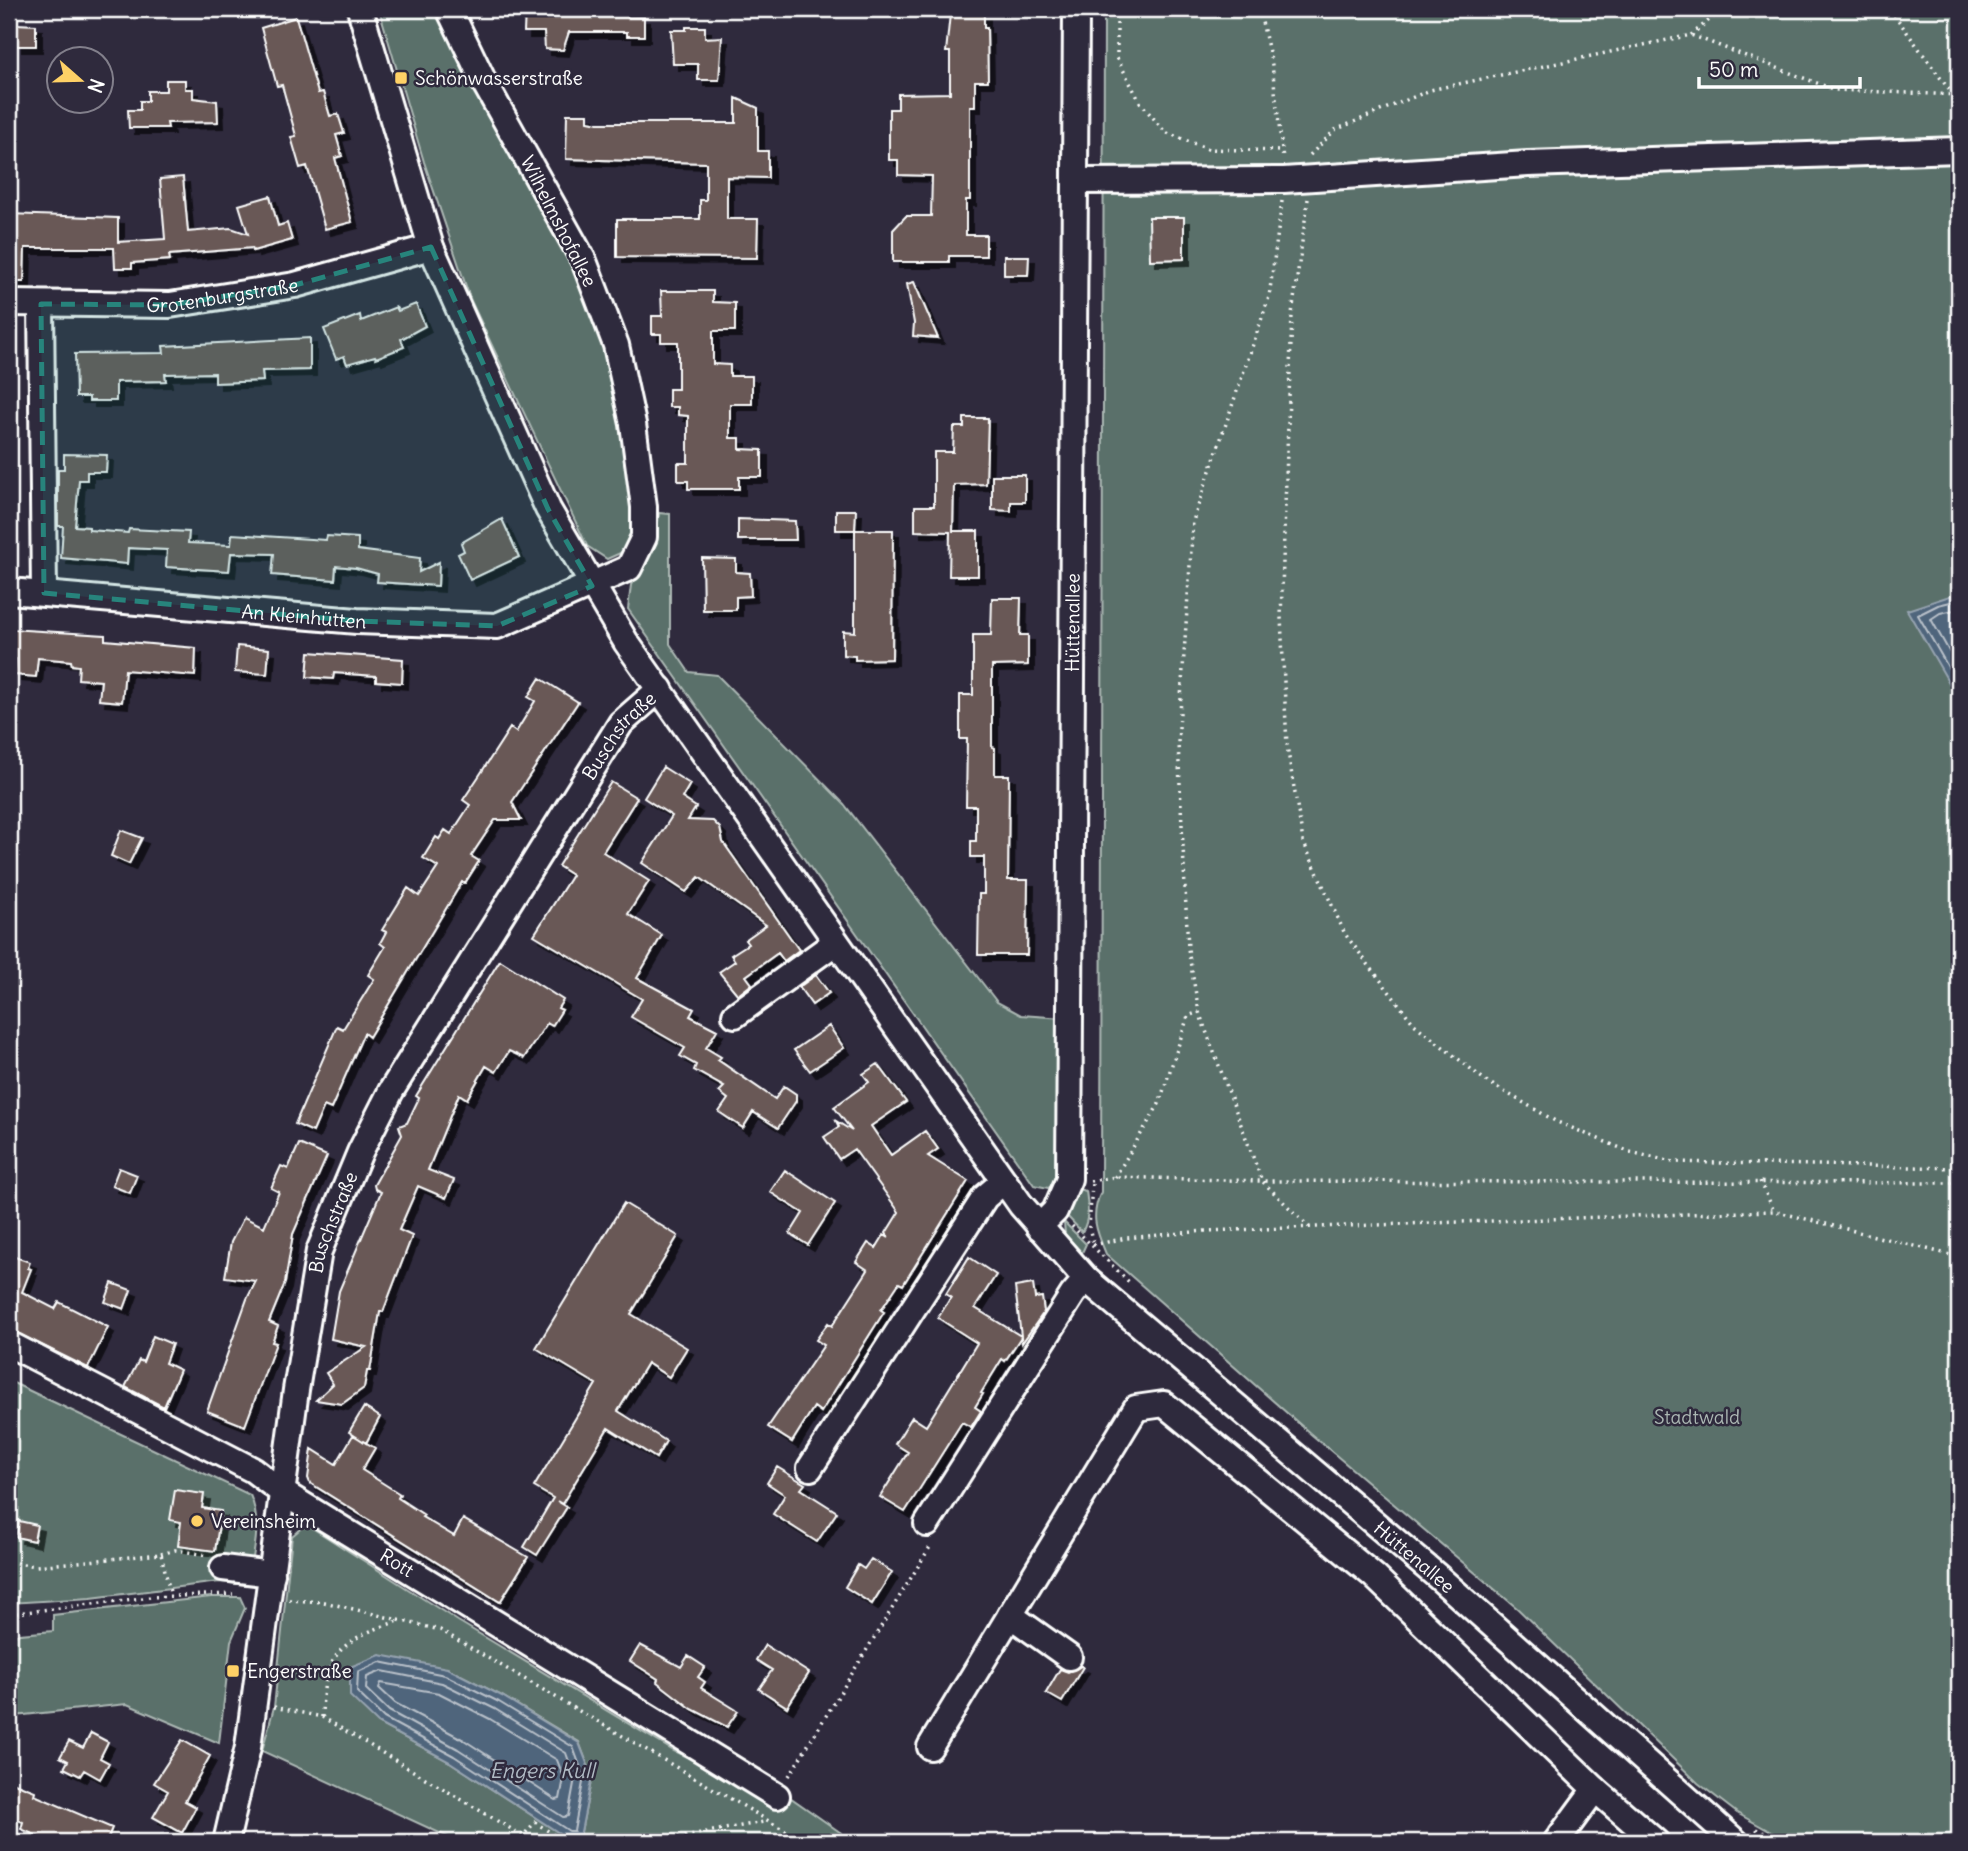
<svg xmlns="http://www.w3.org/2000/svg" width="1968" height="1851" viewBox="0 0 1968 1851" font-family="Delius,sans-serif">
<style>
.green{fill:#5a706a;stroke:#acb8b4;stroke-width:2}
.water{fill:#50657b;stroke:#96a3b0;stroke-width:2}
.lines{fill:none;stroke-linecap:round;stroke-linejoin:round}
.shore{stroke:#b9c1ca;stroke-width:2}
.building{fill:#695957;stroke:#fff;stroke-width:2;filter:url(#shadow)}
.minor-casing{stroke:#fff;stroke-width:30}
.path{stroke:#fff;stroke-width:3.5;stroke-dasharray:2 5;stroke-linecap:butt}
.minor{stroke:#2f2a3d;stroke-width:24}
.marked{fill:#27847c;fill-opacity:0.2;stroke:#27847c;stroke-width:5;stroke-dasharray:14 9;stroke-linejoin:round}
.poi-dot{fill:#ffd166;stroke:#2f2a3d;stroke-width:2.5}
.labels{text-anchor:middle;dominant-baseline:central;stroke-width:5;stroke-linejoin:round;paint-order:stroke}
.poi-label{font-size:19px;fill:#fff;stroke:#2f2a3d;text-anchor:start}
.street-label{font-size:19px;fill:#fff;stroke:#2f2a3d}
.park-label{font-size:19px;fill:#acb8b4;stroke:#2f2a3d}
.water-label{font-size:21px;font-style:italic;fill:#b0bac4;stroke:#2f2a3d}
</style>
<defs>
<filter id="shadow"><feDropShadow dx="6" dy="6" stdDeviation="0" flood-color="#0009"/></filter>
</defs>
<rect width="100%" height="100%" fill="#2f2a3d"/>
<filter id="ink" filterUnits="userSpaceOnUse"><feTurbulence type="fractalNoise" baseFrequency=".0143" numOctaves="2"/><feDisplacementMap in="SourceGraphic" scale="14" xChannelSelector="R" yChannelSelector="G"/><feConvolveMatrix kernelMatrix="1 2 1 2 8 2 1 2 1" color-interpolation-filters="sRGB"/></filter>
<g filter="url(#ink)">
<path class="green" d="M379 9H441L561 238 597 318 617 399 634 531 627 550 607 559 587 546 471 301 424 162Z
M1104 9H1959V1842H1789L1737 1813 1698 1783 1518 1609 1312 1435 1106 1254C1096 1230 1090 1216 1101 1192Z
M659 513 670 514V644L689 672 717 675 844 804 997 1002 1021 1015 1063 1018 1058 1183 1048 1188 1034 1185 628 609 631 585 656 543Z
M1078 1189 1086 1191C1088 1205 1090 1219 1082 1232L1066 1215Z
M1064 1222 1086 1244 1081 1255 1065 1235Z
M9 1381 250 1495C263 1523 253 1555 248 1585L219 1582 91 1598 9 1603Z
M306 1524 458 1621 674 1751 779 1801 784 1793 854 1842H579L592 1776 579 1742 502 1696 447 1668 379 1724 450 1762 573 1842H459L262 1751 274 1707 292 1536Z
M211 1597H240L245 1608 231 1641 219 1743 127 1704 15 1716 9 1733V1635L53 1631V1615Z"/>
<path class="water" d="M1959 593V700L1907 610Z
M380 1655 447 1668 502 1696 579 1743 592 1776 579 1842H573L450 1762 379 1724 350 1696V1667Z"/>
<g class="lines">
<path class="shore" d="M1959 600 1938 605 1918 615 1959 686
M1959 609 1940 613 1931 619 1959 669
M380 1662 445 1675 499 1702 573 1747 584 1777 574 1831H569L454 1756 384 1718 357 1692 358 1672Z
M382 1671 442 1683 495 1709 566 1753 575 1778 568 1816 563 1817 458 1749 389 1711 366 1689 367 1677Z
M381 1683 439 1693 490 1719 557 1760 564 1778 560 1799 556 1800 464 1740 395 1703 379 1688Z"/>
</g>
<path class="building" d="M525 9H628V17H644V36H627V32H569L563 50 545 49 544 32H524Z
M950 14H984V28H987L988 81H975V106H970V200H966V235H986V256H949V262H893V230L906 216H931L932 176 898 175V160H889V109H898V94L950 93V52H946Z
M296 17 318 93 323 92 330 116 338 114 344 133 336 135 342 156 335 158 352 222 325 229 307 166 300 168 291 137 296 136 282 85 277 86 261 28Z
M16 24 36 25V46H16Z
M686 27H705V38L722 37 719 80H698V64H673L671 30H686Z
M166 80H185V89H193V98L217 101 218 122 167 123 168 128H129L128 110H140V101H148V91H166Z
M736 98 758 108V151H768V178L727 177V219H758L757 258 617 257V219H700V200H706V163L566 159 567 114H588V121L598 123H736Z
M183 177 188 232 231 228 248 234 239 205 270 196 278 226 287 223 292 240 253 251 252 248 169 255 170 260 132 263V268H115L114 248H25L24 282H9V214L118 218V242L165 239 160 179Z
M1149 217H1184V259L1150 260Z
M1004 256H1029L1028 275H1004Z
M914 282 938 338 913 336 914 323 907 284Z
M661 291H713V302L735 303V331H713V364L730 365V376H752V404H730V438H740V449L762 450V477H739V489H688V481H678V463H688V416L678 415V407H669V389H678V342H661V334H652V316H662Z
M416 304 425 326 401 339 404 347 376 358 375 356 347 364 344 356 336 359 324 329 360 315 361 321 396 307 398 311Z
M310 338V370L262 371 263 381 215 383V373L165 374 166 381 116 382V401H89V397H76L75 354 164 353 163 346Z
M964 418H988L986 484 954 485 953 531H978V576H949L950 532 915 531V506H934V452H953L954 427H964Z
M64 454 107 455 106 472H87V480H79L75 526 89 527V530L128 533 129 529 189 532 188 543 231 545 232 534 326 540 327 536 358 538V550L420 558 419 572 439 562 438 586 377 582 378 574 356 568 336 566 335 580 272 575 274 554 231 553 229 571 166 567 167 550 128 548 127 564 61 558 63 526H58V469H64Z
M992 475H1025V502H1011V511L992 510Z
M836 510H856L855 530H893L892 659 855 660V656L843 655V631L855 632V530H836Z
M502 519 519 557 470 580 458 554 464 551 461 543Z
M738 519 795 521 796 540H738Z
M702 558 736 559V572L750 573 751 596 736 597V610H703Z
M992 598H1021L1020 635H1028V665L992 666V747L995 748V775H1009L1008 880H1028L1027 955H978L979 894H984V857H971V841H976V806H966L967 739H960V695H973V635H991Z
M9 629 105 635V640L196 648 195 676 125 670 122 702 99 700 101 681 78 679 79 666 72 665 71 661 38 658 36 677 15 675 16 659 9 658Z
M237 646 269 649 267 674 235 672Z
M309 652 403 659 402 683 376 681V676L334 673 333 679 307 677Z
M540 678 578 702 512 802 521 820H495L471 856 479 861 465 883 462 882 369 1037 364 1033 331 1109 324 1106 313 1132 295 1124 337 1026 343 1029 374 979 368 975 385 947 380 943 386 932 382 930 408 888 419 896 438 867 423 858 436 837 439 839 445 830 451 834 470 805 463 800 479 776 510 728 516 732 535 701 528 697Z
M663 767 690 784 682 798 696 807 688 820 713 821 720 828 723 842 799 950 784 961 778 953 746 976 752 984 738 995 719 972 735 961 731 955 748 944 745 940 766 925 699 877 686 892 642 863 672 816 644 798Z
M611 782 637 798 603 852 649 881 628 914 662 935 637 978 694 1009 690 1016 717 1030 706 1048 721 1057 718 1060 775 1099 784 1086 796 1094V1101L778 1128 753 1112 743 1128 719 1112 728 1099 719 1092 724 1087 694 1070 696 1065 680 1056 685 1048 631 1017 642 999 534 935 572 875 558 866Z
M121 830 142 838 129 864 111 856Z
M500 960 563 1000 558 1008 562 1010 552 1026 547 1023 524 1058 509 1051 496 1072 486 1066 467 1099 459 1094 428 1170 454 1180 446 1198 418 1186 399 1230 412 1236 383 1312H380L370 1371H367L364 1388 342 1404 316 1400 333 1384 326 1373 366 1347 331 1339 339 1291 381 1192 375 1189 374 1185 402 1135 399 1126 407 1123 419 1098 416 1096Z
M816 975 829 993 812 1005 799 987Z
M829 1026 844 1048 810 1071 794 1050Z
M878 1064 906 1102 871 1126 891 1155 925 1131 938 1149 928 1156 968 1181 903 1285 899 1283 881 1310 884 1312 821 1412 814 1407 792 1442 768 1427 824 1345 816 1340 828 1323 832 1326 868 1270 856 1262 868 1243 876 1248 884 1235 889 1238 886 1233 899 1212 854 1149 839 1159 824 1137 839 1127 836 1121 852 1131 834 1107 869 1082 863 1074Z
M299 1144 327 1156 293 1234 285 1283 269 1322 278 1326 272 1342 276 1343 245 1426 207 1411 247 1299 256 1281 225 1277 231 1242 244 1217 264 1227 279 1192 271 1188 281 1166 288 1169Z
M119 1168 137 1175 130 1193 112 1186Z
M785 1170 835 1203 808 1245 790 1234 803 1213 770 1192Z
M624 1203 678 1236 631 1314 687 1348 669 1377 647 1363 618 1411 666 1441 656 1458 608 1428 562 1504 557 1501 567 1507 537 1555 524 1547 553 1498 534 1487 596 1384 536 1348Z
M9 1255 30 1262 28 1268 31 1269 22 1292 55 1309 59 1302 108 1327 88 1368 9 1329Z
M969 1257 996 1275 975 1308 1021 1336 1015 1287 1033 1284 1035 1298 1042 1297 1044 1312 1022 1343 1021 1337 1005 1361 1002 1359 981 1393 983 1394 975 1407 981 1411 971 1427 962 1422 905 1512 880 1497 908 1452 895 1444 912 1417 926 1426 977 1343 938 1318 951 1297 946 1294Z
M112 1283 131 1290 124 1309 105 1302Z
M153 1336 172 1344 165 1363 180 1370 164 1407 125 1387 139 1360 143 1362Z
M364 1407 380 1417 366 1443 349 1432Z
M353 1435 375 1448 362 1470 400 1494 398 1498 424 1515 422 1517 454 1536 463 1519 528 1557 500 1602 310 1483 308 1478 312 1449 336 1464Z
M777 1467 805 1484 801 1489 837 1512 817 1542 773 1514 785 1495 767 1483Z
M175 1490 204 1494 202 1508 221 1511 215 1551 178 1546 181 1522 170 1520Z
M19 1521 37 1525 34 1541 16 1537Z
M871 1559 892 1572 872 1604 845 1587 858 1565 864 1569Z
M640 1645 681 1667 688 1656 705 1667 698 1677 705 1682 701 1688 738 1711 727 1727 692 1709 657 1682 658 1679 630 1661Z
M765 1645 809 1673 787 1707 759 1689 772 1670 756 1660Z
M1081 1666 1083 1667 1062 1702 1046 1693 1060 1669 1068 1672Z
M91 1733 108 1742 100 1758 109 1763 100 1779 84 1770 80 1776 64 1768 68 1761 60 1757 69 1741 83 1748Z
M182 1740 210 1756 185 1801 196 1807 182 1833 153 1817 168 1791 154 1783Z
M9 1781 35 1791 34 1795 112 1828 106 1842H40L42 1838 21 1829 23 1822 9 1816Z"/>
<g class="lines">
<defs>
<g id="minor">
<path id="s1" d="M360 9 431 247 548 509 626 642 1021 1205 1086 1279 1437 1576 1736 1842"/>
<path d="M1075 181 1284 180 1528 164 1959 150"/>
<path id="s2" d="M9 303 170 305 295 285 431 247"/>
<path d="M41 304 44 593"/>
<path id="s3" d="M9 591 357 621 497 626 629 568 644 537V507L633 424 616 345 584 261 484 82 449 9"/>
<path d="M735 1015 836 942"/>
<path id="s4" d="M1039 1227 1055 1211 1069 1179 1076 9"/>
<path id="s5" d="M9 1344 253 1470 282 1492 777 1796"/>
<path d="M810 1468 985 1197 1004 1181"/>
<path d="M927 1524 1073 1294 1086 1279"/>
<path d="M223 1568 272 1574"/>
<path d="M1010 1615 1069 1657"/>
<path d="M930 1747 1136 1408 1164 1404 1374 1576 1595 1789"/>
<path id="s6" d="M226 1842 248 1747 296 1390 319 1251 360 1152 391 1091 621 723 660 689"/>
<path d="M1556 1842 1595 1789 1656 1842"/>
</g>
</defs>
<use href="#minor" class="minor-casing"/>
<path class="path" d="M1117 9V58L1140 102 1165 132 1208 149 1282 151
M1259 9 1272 65 1283 159
M1890 9 1953 95
M1691 35 1723 9
M1310 155 1335 130 1430 90 1691 35 1835 90 1959 95
M1308 199 1292 314 1281 617 1287 746 1303 841 1345 934 1414 1024 1486 1081 1555 1121 1630 1152 1673 1162 1959 1168
M1282 201 1269 297 1193 521 1178 743 1188 949 1199 1012 1262 1181 1309 1227
M1115 1177 1159 1104 1188 1016 1199 1012
M1090 1181 1115 1177 1262 1181 1959 1183
M1760 1181 1774 1211
M1092 1184 1089 1228 1093 1242
M1072 1226 1131 1284
M1093 1245 1126 1238 1205 1231 1774 1211 1959 1257
M9 1497H11
M161 1554 175 1550 207 1555
M9 1562 36 1566 161 1554 171 1596
M289 1600 324 1602 440 1630 805 1842
M9 1614 151 1597 233 1594
M274 1707 322 1717 523 1836 535 1822 564 1842
M322 1717C323 1655 340 1639 399 1621
M789 1776 930 1547
M1756 1829 1782 1842
M518 1842 523 1836
M650 1842 764 1822"/>
<use href="#minor" class="minor"/>
</g>
</g>
<path class="marked" d="M431 247 548 509 592 586 497 626 357 621 44 593 41 304 170 305 295 285Z"/>
<g class="poi-dot">
<rect x="394" y="71" width="14" height="14" rx="3.5"/>
<circle cx="197" cy="1521" r="7"/>
<rect x="226" y="1664" width="14" height="14" rx="3.5"/>
</g>
<g class="labels">
<g class="poi-label">
<text x="415" y="78">Schönwasserstraße</text>
<text x="211" y="1521">Vereinsheim</text>
<text x="247" y="1671">Engerstraße</text>
</g>
<g class="street-label">
<text transform="translate(559 221) rotate(63)">Wilhelmshofallee</text>
<text stroke="none"><textPath href="#s2" startOffset="214">Grotenburgstraße</textPath></text>
<text stroke="none"><textPath href="#s3" startOffset="296">An Kleinhütten</textPath></text>
<text stroke="none"><textPath href="#s4" startOffset="614">Hüttenallee</textPath></text>
<text stroke="none"><textPath href="#s6" startOffset="1197">Buschstraße</textPath></text>
<text stroke="none"><textPath href="#s6" startOffset="630">Buschstraße</textPath></text>
<text stroke="none"><textPath href="#s1" startOffset="1906">Hüttenallee</textPath></text>
<text stroke="none"><textPath href="#s5" startOffset="446">Rott</textPath></text>
</g>
<g class="park-label">
<text x="1697" y="1417">Stadtwald</text>
</g>
<g class="water-label">
<text x="542" y="1770">Engers Kull</text>
</g>
</g>
<rect width="1968" height="1851" fill="none" stroke="#2f2a3d" stroke-width="35"/>
<rect x="18" y="18" width="1933" height="1816" fill="none" stroke="#fff" stroke-width="2.5" filter="url(#ink)"/>
<g transform="translate(80 80) rotate(110)"><circle r="33" fill="#2f2a3d" stroke="#827f8b" stroke-width="2"/>
<path d="M0-5L12 26L0 18L-12 26Z" fill="#ffd166"/>
<text y="-10" font-size="19" font-weight="bold" text-anchor="middle" fill="#ffffff">N</text>
</g>
<path d="M1699 77v10h161v-10" fill="none" stroke="#ffffff" stroke-width="3.5"/>
<text x="1709" y="77" font-size="21" fill="#ffffff" stroke="#2f2a3d" stroke-width="5" paint-order="stroke">50 m</text>
</svg>
